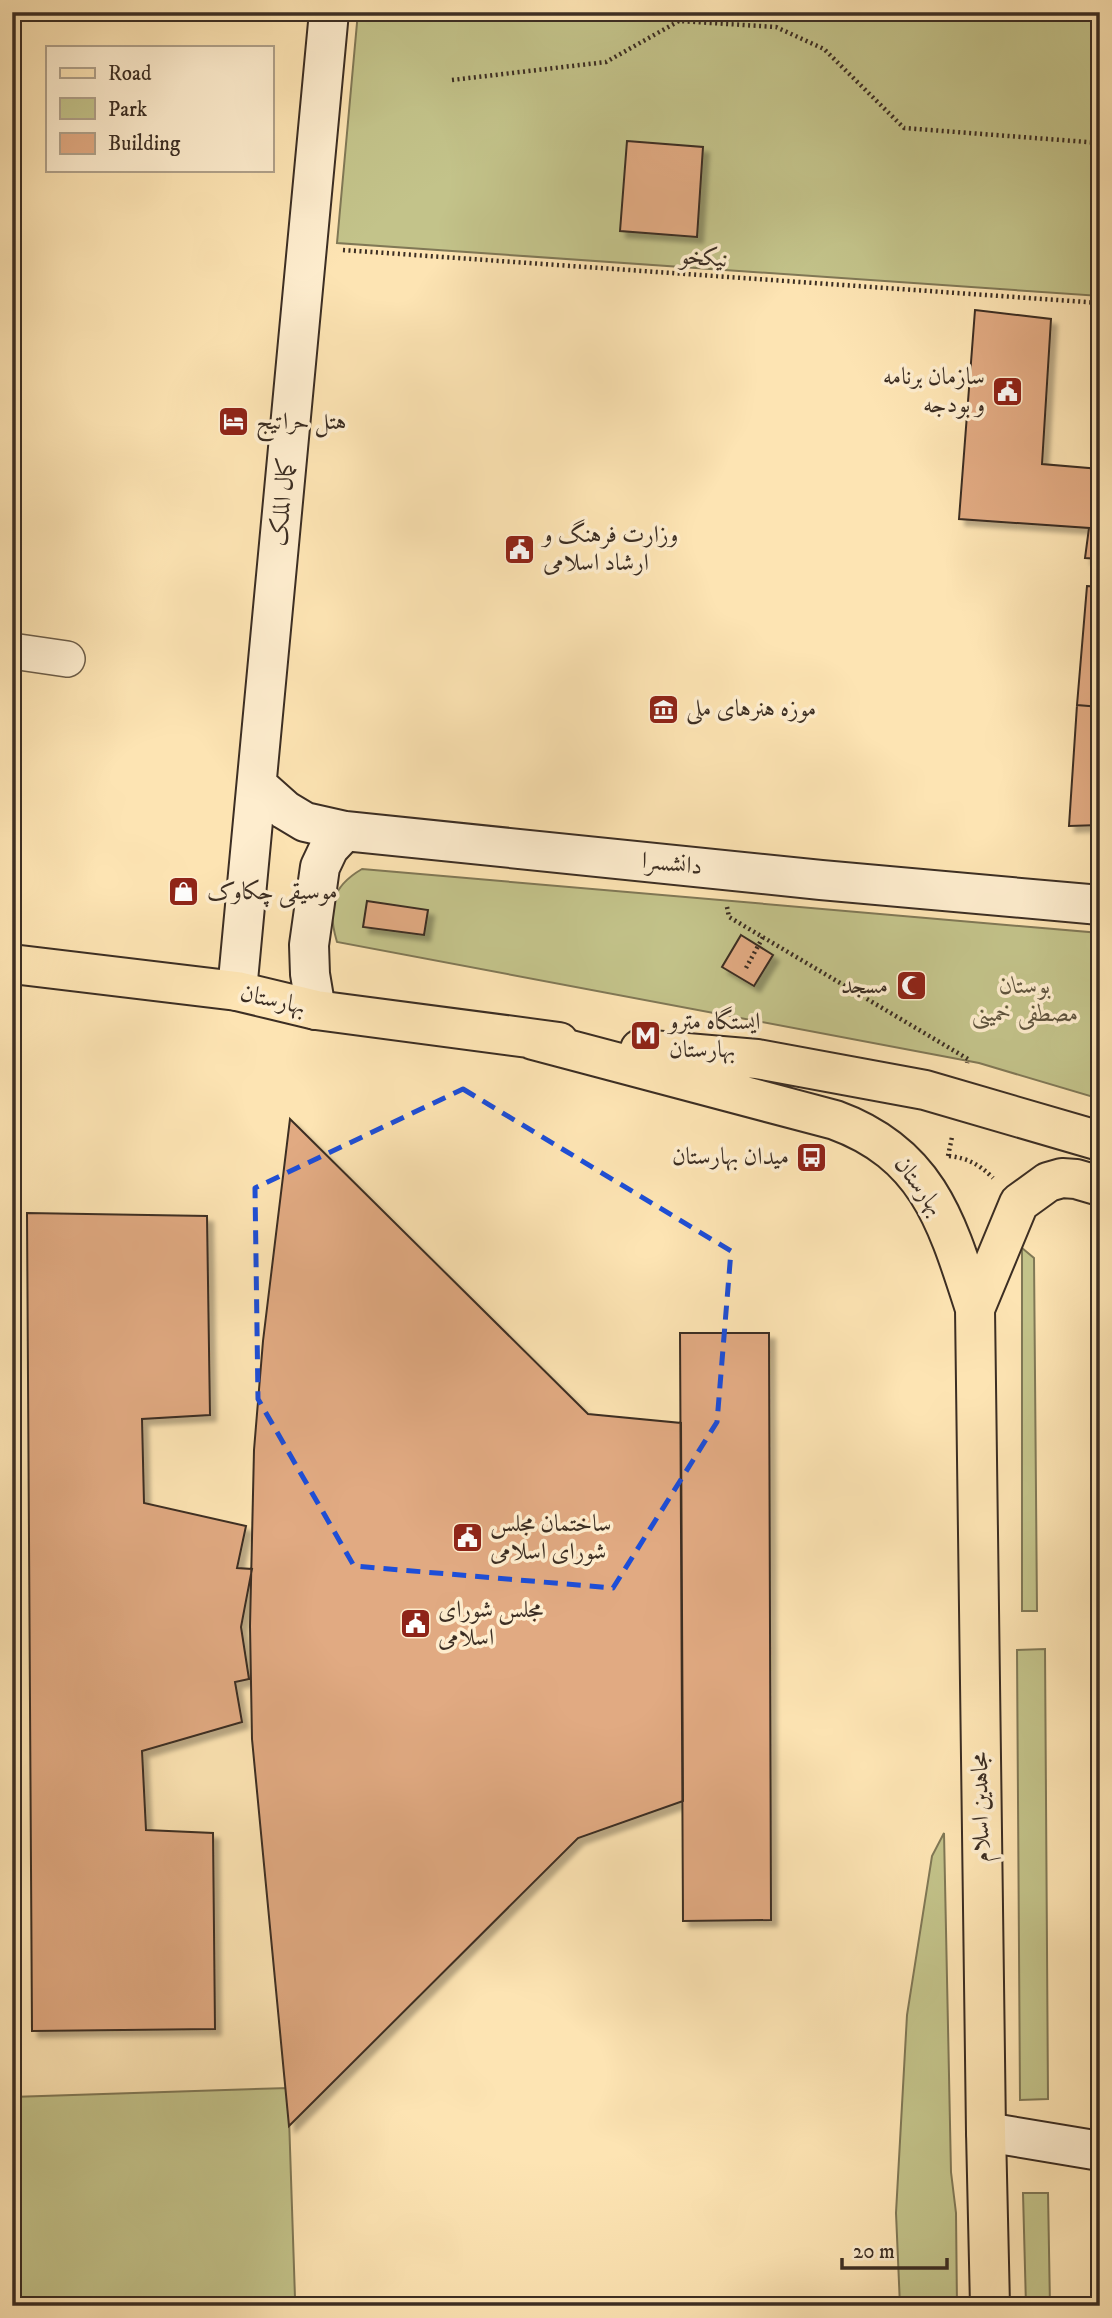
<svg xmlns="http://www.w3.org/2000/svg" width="1112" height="2318" viewBox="0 0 1112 2318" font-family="'IM FELL DW Pica',Amiri,serif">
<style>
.green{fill:#c3c38a;stroke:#807856;stroke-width:2}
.building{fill:#e1aa82;stroke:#3c2e23;stroke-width:2;filter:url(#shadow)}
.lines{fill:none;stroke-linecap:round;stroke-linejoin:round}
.street-casing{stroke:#6c5c47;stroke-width:38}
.secondary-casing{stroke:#3c2e23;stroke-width:42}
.primary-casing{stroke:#3c2e23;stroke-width:42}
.path{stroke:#3c2e23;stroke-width:4.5;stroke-dasharray:2 3.5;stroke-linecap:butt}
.street{stroke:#feedce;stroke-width:35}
.secondary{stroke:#feedce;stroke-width:38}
.primary{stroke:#fde4b3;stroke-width:38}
.marked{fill:none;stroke:#1d4ed8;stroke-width:5;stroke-dasharray:14 9;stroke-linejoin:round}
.labels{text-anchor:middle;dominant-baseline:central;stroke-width:7;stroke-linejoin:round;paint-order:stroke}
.street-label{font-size:24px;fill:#3c2e23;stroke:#feedce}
.poi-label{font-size:24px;fill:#3c2e23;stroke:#feedce;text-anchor:start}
.park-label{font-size:24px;font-style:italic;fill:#5e533d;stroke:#feedce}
</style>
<defs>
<filter id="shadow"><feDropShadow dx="6" dy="6" stdDeviation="2" flood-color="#0004"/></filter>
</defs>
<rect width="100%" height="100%" fill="#fde4b3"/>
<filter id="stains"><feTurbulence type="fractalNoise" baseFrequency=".00286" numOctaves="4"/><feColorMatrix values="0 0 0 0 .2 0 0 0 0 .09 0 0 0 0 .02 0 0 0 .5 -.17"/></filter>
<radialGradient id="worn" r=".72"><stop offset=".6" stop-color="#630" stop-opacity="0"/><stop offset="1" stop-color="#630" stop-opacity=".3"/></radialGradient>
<path class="green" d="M358 12H1008L1100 19V296L337 243Z
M362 869 1100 933V1099L979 1063 337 942C327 908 331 887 362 869Z
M1022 1248 1034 1258 1037 1611H1022Z
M1045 1649 1048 2099 1020 2100 1017 1650Z
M944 1833 951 2172 956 2213 957 2306H900L896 2213 907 2015 932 1856Z
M288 2088 295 2298 86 2297V2306H12V2097Z
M1023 2193H1048L1050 2306H1026Z
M459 2300V2306H305V2304Z"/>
<path class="building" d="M627 141 703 147 697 237 620 231Z
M975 310 1051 319 1042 464 1100 469V559L1085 558 1089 528 959 519Z
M1087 586 1100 587V707L1077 705Z
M1077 705 1100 707V825L1069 826Z
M367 901 428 910 424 935 363 927Z
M741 935 773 955 754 986 722 967Z
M290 1119 588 1414 681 1423 683 1801 578 1838 289 2126 252 1739 250 1626 254 1450 263 1341Z
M27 1213 207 1216 210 1415 142 1419 144 1503 246 1526 237 1568 252 1569 241 1627 249 1679 235 1682 242 1722 142 1751 146 1830 213 1833 215 2029 32 2031Z
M680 1333H769L771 1920 683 1921Z"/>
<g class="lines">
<defs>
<path id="street" d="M12 651 67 659"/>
<path id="secondary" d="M257 785 285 810 305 822 345 831 821 880 1100 905
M237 991 329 12
M316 1010 310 974 309 945 320 867 329 848 345 831
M986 2132 1100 2151"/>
<path id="primary" d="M12 964 237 991 316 1010 559 1042
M533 1040 835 1120C928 1154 947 1222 975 1309L986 2132 990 2306
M640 1049 757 1059 925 1090 1100 1141
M975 1309 1019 1203 1048 1182 1062 1178 1076 1179 1100 1186"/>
</defs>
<use href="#street" class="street-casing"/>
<use href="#secondary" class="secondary-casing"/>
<use href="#primary" class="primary-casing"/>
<path class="path" d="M452 80 606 62 679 21 776 27 824 49 904 128 1100 143
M1100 153 1094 269 1100 274
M343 250 1100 303
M727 907 729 917 968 1059 967 1063
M746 968 763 937
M948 1156 952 1137
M949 1156C967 1158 979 1164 993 1178"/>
<use href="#street" class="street"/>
<use href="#secondary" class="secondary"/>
<use href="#primary" class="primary"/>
</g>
<path class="marked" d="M463 1089 731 1251 717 1422 613 1588 354 1566 258 1399 255 1188Z"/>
<defs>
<symbol id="civic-square" viewBox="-11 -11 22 22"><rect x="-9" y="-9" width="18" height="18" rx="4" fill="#8f2418" stroke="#feedce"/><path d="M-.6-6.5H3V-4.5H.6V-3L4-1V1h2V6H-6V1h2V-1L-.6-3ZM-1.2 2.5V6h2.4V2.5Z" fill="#fff"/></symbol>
<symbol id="hotel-square" viewBox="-11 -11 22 22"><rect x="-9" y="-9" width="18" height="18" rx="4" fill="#8f2418" stroke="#feedce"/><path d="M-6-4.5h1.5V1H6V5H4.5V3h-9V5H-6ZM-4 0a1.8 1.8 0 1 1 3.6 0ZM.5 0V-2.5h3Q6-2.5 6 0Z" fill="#fff"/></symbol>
<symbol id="museum-square" viewBox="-11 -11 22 22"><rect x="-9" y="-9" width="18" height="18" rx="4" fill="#8f2418" stroke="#feedce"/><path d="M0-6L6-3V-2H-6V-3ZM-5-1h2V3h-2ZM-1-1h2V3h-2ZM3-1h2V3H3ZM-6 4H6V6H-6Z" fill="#fff"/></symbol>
<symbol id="shop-square" viewBox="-11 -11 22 22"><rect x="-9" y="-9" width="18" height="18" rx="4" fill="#8f2418" stroke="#feedce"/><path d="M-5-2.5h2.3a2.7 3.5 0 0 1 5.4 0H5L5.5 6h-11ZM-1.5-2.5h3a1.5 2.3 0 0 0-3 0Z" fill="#fff"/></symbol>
<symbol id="mosque-square" viewBox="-11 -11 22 22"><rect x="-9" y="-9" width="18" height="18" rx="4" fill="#8f2418" stroke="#feedce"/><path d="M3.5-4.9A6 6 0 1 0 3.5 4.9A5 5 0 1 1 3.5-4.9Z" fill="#fff"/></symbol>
<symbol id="metro-square" viewBox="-11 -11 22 22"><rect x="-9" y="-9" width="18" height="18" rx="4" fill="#8f2418" stroke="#feedce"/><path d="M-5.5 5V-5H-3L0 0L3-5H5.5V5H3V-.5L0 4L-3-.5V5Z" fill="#fff"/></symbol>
<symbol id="bus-square" viewBox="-11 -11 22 22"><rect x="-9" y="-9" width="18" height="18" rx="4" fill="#8f2418" stroke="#feedce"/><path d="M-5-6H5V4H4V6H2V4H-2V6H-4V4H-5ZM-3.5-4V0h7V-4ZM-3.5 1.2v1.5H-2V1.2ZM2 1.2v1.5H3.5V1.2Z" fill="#fff"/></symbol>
</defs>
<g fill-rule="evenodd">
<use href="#civic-square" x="990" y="374" width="35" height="35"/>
<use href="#hotel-square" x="216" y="404" width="35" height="35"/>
<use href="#civic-square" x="502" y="532" width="35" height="35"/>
<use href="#museum-square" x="646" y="692" width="35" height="35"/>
<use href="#shop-square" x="166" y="874" width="35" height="35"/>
<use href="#mosque-square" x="894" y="968" width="35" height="35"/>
<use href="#metro-square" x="628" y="1018" width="35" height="35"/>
<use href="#bus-square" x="794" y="1140" width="35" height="35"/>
<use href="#civic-square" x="450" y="1520" width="35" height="35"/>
<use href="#civic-square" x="398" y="1606" width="35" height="35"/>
</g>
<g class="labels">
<g class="street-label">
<text transform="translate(704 258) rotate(4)">نیکخو</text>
<text transform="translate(283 502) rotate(-85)">کمال الملک</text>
<text transform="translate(672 864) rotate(6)">دانشسرا</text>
<text transform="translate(273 1000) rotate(13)">بهارستان</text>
<text transform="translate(919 1186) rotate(54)">بهارستان</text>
<text transform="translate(981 1807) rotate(-91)">مجاهدین اسلام</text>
</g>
<g class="poi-label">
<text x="985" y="377" text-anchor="end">سازمان برنامه<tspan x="985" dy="28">و بودجه</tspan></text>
<text x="256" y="422">هتل حراتیج</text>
<text x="543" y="535">وزارت فرهنگ و<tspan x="543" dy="28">ارشاد اسلامی</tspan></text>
<text x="686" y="709">موزه هنرهای ملی</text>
<text x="207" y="892">موسیقی چکاوک</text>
<text x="888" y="986" text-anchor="end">مسجد</text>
<text x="669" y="1022">ایستگاه مترو<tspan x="669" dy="28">بهارستان</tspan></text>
<text x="789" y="1157" text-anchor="end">میدان بهارستان</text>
<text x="490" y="1524">ساختمان مجلس<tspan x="490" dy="28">شورای اسلامی</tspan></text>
<text x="438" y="1610">مجلس شورای<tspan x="438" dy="28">اسلامی</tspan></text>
</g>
<g class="park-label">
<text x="1025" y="986">بوستان<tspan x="1025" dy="28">مصطفی خمینی</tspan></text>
</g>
</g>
<rect width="1112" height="2318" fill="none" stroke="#fde4b3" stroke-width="42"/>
<rect x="14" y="14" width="1084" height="2290" fill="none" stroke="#3c2e23" stroke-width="3.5"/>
<rect x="21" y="21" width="1070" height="2276" fill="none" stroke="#3c2e23" stroke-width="2"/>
<rect x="46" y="46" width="228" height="126" fill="#feedce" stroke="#b0a18a" stroke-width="2"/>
<rect x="60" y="68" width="35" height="10" fill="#fde4b3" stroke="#b0a18a" stroke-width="2"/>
<text x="108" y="80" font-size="21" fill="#3c2e23">Road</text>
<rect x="60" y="98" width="35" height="21" fill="#c3c38a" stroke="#b0a18a" stroke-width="2"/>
<text x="108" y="116" font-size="21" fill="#3c2e23">Park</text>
<rect x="60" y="133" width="35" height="21" fill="#e1aa82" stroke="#b0a18a" stroke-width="2"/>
<text x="108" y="150" font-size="21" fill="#3c2e23">Building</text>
<path d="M842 2258v10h105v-10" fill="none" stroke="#3c2e23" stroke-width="3.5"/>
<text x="853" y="2258" font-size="21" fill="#3c2e23" stroke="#feedce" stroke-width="5" paint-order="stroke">20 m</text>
<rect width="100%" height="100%" filter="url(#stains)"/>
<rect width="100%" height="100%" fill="url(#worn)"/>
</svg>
